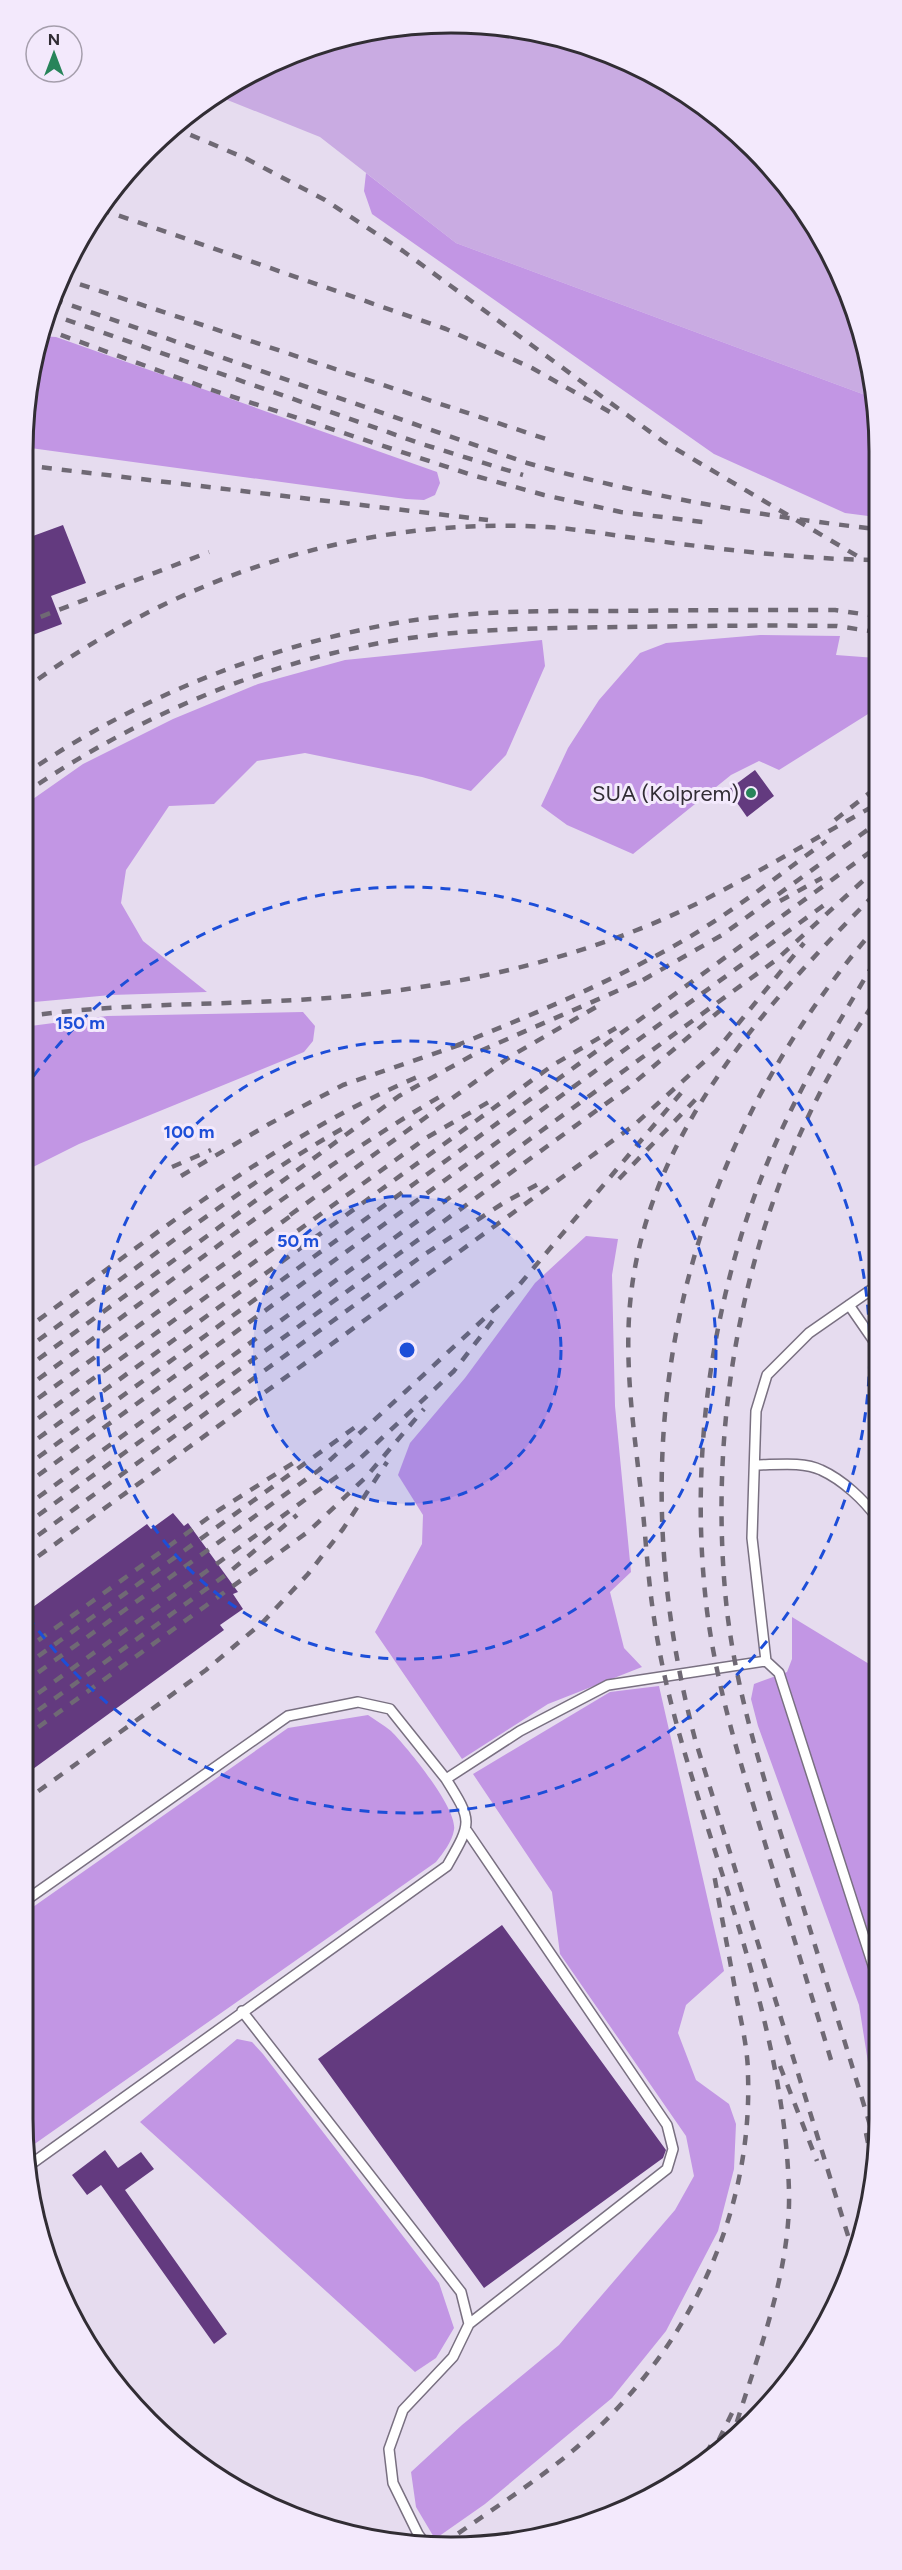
<svg xmlns="http://www.w3.org/2000/svg" width="902" height="2570" viewBox="0 0 902 2570" font-family="Figtree,sans-serif">
<style>
.green{fill:#c9abe2}
.forest{fill:#c296e4}
.building{fill:#633a7f}
.lines{fill:none;stroke-linecap:round;stroke-linejoin:round}
.service-casing{stroke:#797081;stroke-width:12}
.service{stroke:#fff;stroke-width:9}
.rail{stroke:#6f6974;stroke-width:4.5;stroke-dasharray:10 10;stroke-linecap:butt}
.ring{fill:none;stroke:#1d4ed8;stroke-width:3;stroke-dasharray:10 8}
.poi-dot{fill:#28845a;stroke:#f3e9fc;stroke-width:2}
.labels{text-anchor:middle;dominant-baseline:central;stroke-width:6;stroke-linejoin:round;paint-order:stroke}
.poi-label{font-size:22px;fill:#312d34;stroke:#f3e9fc;text-anchor:end}
.rim{fill:none;stroke:#312d34;stroke-width:3}
.centre{fill:#1d4ed8;stroke:#f3e9fc;stroke-width:3}
.ring-label{font-size:18px;text-anchor:middle;font-weight:bold;fill:#1d4ed8;stroke:#f3e9fc;stroke-width:6;stroke-linejoin:round;paint-order:stroke}
</style>
<rect width="100%" height="100%" fill="#e6dcef"/>
<path class="green" d="M479 23 562 37 666 80 773 168 835 262 876 399 456 243 320 137 215 95C264 60 335 33 395 26 423 23 451 24 479 23Z"/>
<path class="forest" d="M366 173 456 243 876 399V517L845 513 714 454 372 214 364 191Z
M39 336 56 337 437 472 440 483 435 495 424 500 406 499 23 447Z
M760 635 840 636 836 655 876 658V709L779 770 759 761 731 775 633 854 567 825 541 806 568 748 599 700 640 653 666 643Z
M542 640 545 666 506 755 471 791 422 777 305 753 257 761 214 804 169 806 126 870 121 903 143 941 207 992 111 995 23 1003V806L83 764 173 719 258 684 345 660Z
M303 1012 315 1026 313 1041 304 1052 79 1144 23 1172V1027L107 1016Z
M586 1236 618 1239 612 1275 615 1406 631 1572 610 1592 624 1648 642 1667 548 1704 462 1759 375 1632 422 1544 423 1515 398 1475 410 1443 465 1378 535 1283Z
M792 1617 879 1670V2109L870 2075 859 2005 758 1726 751 1699 754 1684 787 1672 792 1659Z
M659 1686 724 1971 686 2005 678 2033 696 2080 729 2104 736 2124 734 2169 718 2231 666 2331 612 2398 485 2504 435 2539 416 2507 411 2472 462 2425 559 2345 675 2210 694 2176 686 2136 560 1954 552 1892 473 1774 610 1692Z
M368 1715C375 1720 384 1725 391 1731 407 1747 458 1809 454 1830 452 1842 443 1853 436 1862L26 2150 22 2119 23 1914 288 1728Z
M237 2039 252 2042 263 2054 439 2283 454 2328 436 2358 415 2372 140 2122Z"/>
<path class="building" d="M63 525 86 583 51 596 62 624 22 639V540Z
M755 770 774 796 747 817 728 790Z
M173 1513 184 1526 188 1523 238 1592 233 1594 243 1609 220 1625 224 1630 22 1777V1615L147 1524 151 1529Z
M502 1925 666 2150 663 2158 484 2288 318 2059Z
M105 2150 118 2168 141 2152 154 2169 125 2190 227 2334 214 2344 101 2185 87 2195 72 2175Z"/>
<g class="lines">
<defs>
<path id="service" d="M849 1305 878 1347
M755 1465C775 1465 803 1461 821 1470 843 1480 864 1500 878 1519
M766 1661 752 1538 756 1411 767 1375 809 1333 878 1285
M467 1831 667 2125 673 2149 667 2169 469 2324
M22 1903 288 1716 358 1702 390 1709 446 1779 520 1731 608 1685 766 1661 779 1673 879 1984
M242 2011 461 2292 469 2324 453 2357 403 2410 389 2449 393 2483 418 2534 426 2545
M27 2167 447 1866C472 1822 473 1822 446 1779"/>
</defs>
<use href="#service" class="service-casing"/>
<use href="#service" class="service"/>
<path class="rail" d="M172 127 245 158 325 200 403 251 664 442 864 560
M100 209 446 329 532 368 617 416
M61 278 546 439
M53 299 527 463C640 495 759 516 876 529
M47 313 422 444 523 475
M42 328 209 389 472 475 544 495 621 512 703 522
M22 465 488 520
M22 624 209 552
M22 691C174 577 358 516 547 527 579 529 611 535 642 539 720 549 797 559 876 560
M22 776C134 699 262 647 396 623 469 610 544 611 618 611 690 610 762 610 835 610L876 616
M22 795C134 718 262 662 397 640 472 628 547 628 623 627 694 626 766 625 837 626L876 632
M835 820 877 787
M780 901 822 878
M643 980 722 935 877 823
M22 1017C142 999 265 1008 385 992 491 979 597 952 694 905 756 874 816 838 877 804
M455 1046C529 1016 602 986 672 947 726 917 775 878 826 841
M172 1167 211 1150
M181 1176 269 1124 343 1085 462 1044
M619 1179 696 1099
M290 1215 511 1056 596 1007
M22 1332C151 1238 275 1137 422 1075
M22 1352C129 1275 233 1190 347 1126
M22 1371 399 1096 480 1051 649 977
M22 1391C161 1290 297 1180 446 1093
M22 1410 296 1212
M22 1430 426 1138 494 1099
M22 1450 553 1065 616 1028
M22 1469 877 847
M22 1487 831 900
M22 1509 776 960 877 868
M22 1527 629 1087 723 1008
M22 1547 422 1256 505 1202 544 1181
M22 1568 633 1126 716 1051 804 943
M22 1652 219 1510 298 1460
M22 1668 358 1425
M22 1684 319 1470 405 1392 515 1290 681 1093
M22 1705 353 1465 454 1371 494 1319
M22 1722 227 1574 297 1515
M22 1739 309 1531 366 1477 424 1409
M22 1803 206 1670 263 1622 308 1574 343 1529 387 1462
M831 2060C809 1987 786 1913 764 1840 741 1765 717 1689 707 1611 689 1463 710 1304 766 1166 794 1096 833 1032 871 968
M780 2066 817 2161
M866 2133 873 2168
M876 2145C847 2048 817 1953 788 1857 763 1776 737 1695 727 1611 704 1399 753 1174 877 999
M854 2255 695 1739C617 1443 675 1159 877 926
M731 2441C755 2361 791 2275 789 2191 785 2052 735 1918 695 1787 678 1732 662 1675 654 1618 648 1580 646 1541 642 1502 635 1436 624 1370 630 1304 645 1137 764 1005 877 892
M710 2458 734 2409
M695 2471 711 2445
M442 2545C482 2516 525 2489 564 2458 679 2365 753 2225 748 2075 748 2049 741 2021 736 1995 729 1954 721 1914 714 1874"/>
</g>
<circle cx="407" cy="1350" r="154" fill="#1d4ed8" fill-opacity=".12"/>
<g class="ring">
<circle cx="407" cy="1350" r="154"/>
<circle cx="407" cy="1350" r="309"/>
<path d="M23 1091A463 463 0 1 1 23 1609"/>
</g>
<circle class="poi-dot" cx="751" cy="793" r="6"/>
<g class="labels">
<g class="poi-label">
<text x="739" y="793">SUA (Kolprem)</text>
</g>
</g>
<path d="M0 0H902V2570H0ZM451 33H451A418 418 0 0 1 869 451V2119A418 418 0 0 1 451 2537H451A418 418 0 0 1 33 2119V451A418 418 0 0 1 451 33Z" fill="#f3e9fc" fill-rule="evenodd"/>
<path class="rim" d="M451 33H451A418 418 0 0 1 869 451V2119A418 418 0 0 1 451 2537H451A418 418 0 0 1 33 2119V451A418 418 0 0 1 451 33Z"/>
<circle cx="407" cy="1350" r="9" class="centre"/>
<g class="ring-label">
<text x="80" y="1029">150 m</text>
<text x="189" y="1138">100 m</text>
<text x="298" y="1247">50 m</text>
</g>
<g transform="translate(54 54)"><circle r="28" fill="#f3e9fc" stroke="#a59eac" stroke-width="1.5"/>
<path d="M0-4.5L10 22L0 15L-10 22Z" fill="#28845a"/>
<text y="-9" font-size="16" font-weight="bold" text-anchor="middle" fill="#312d34">N</text>
</g>
</svg>
